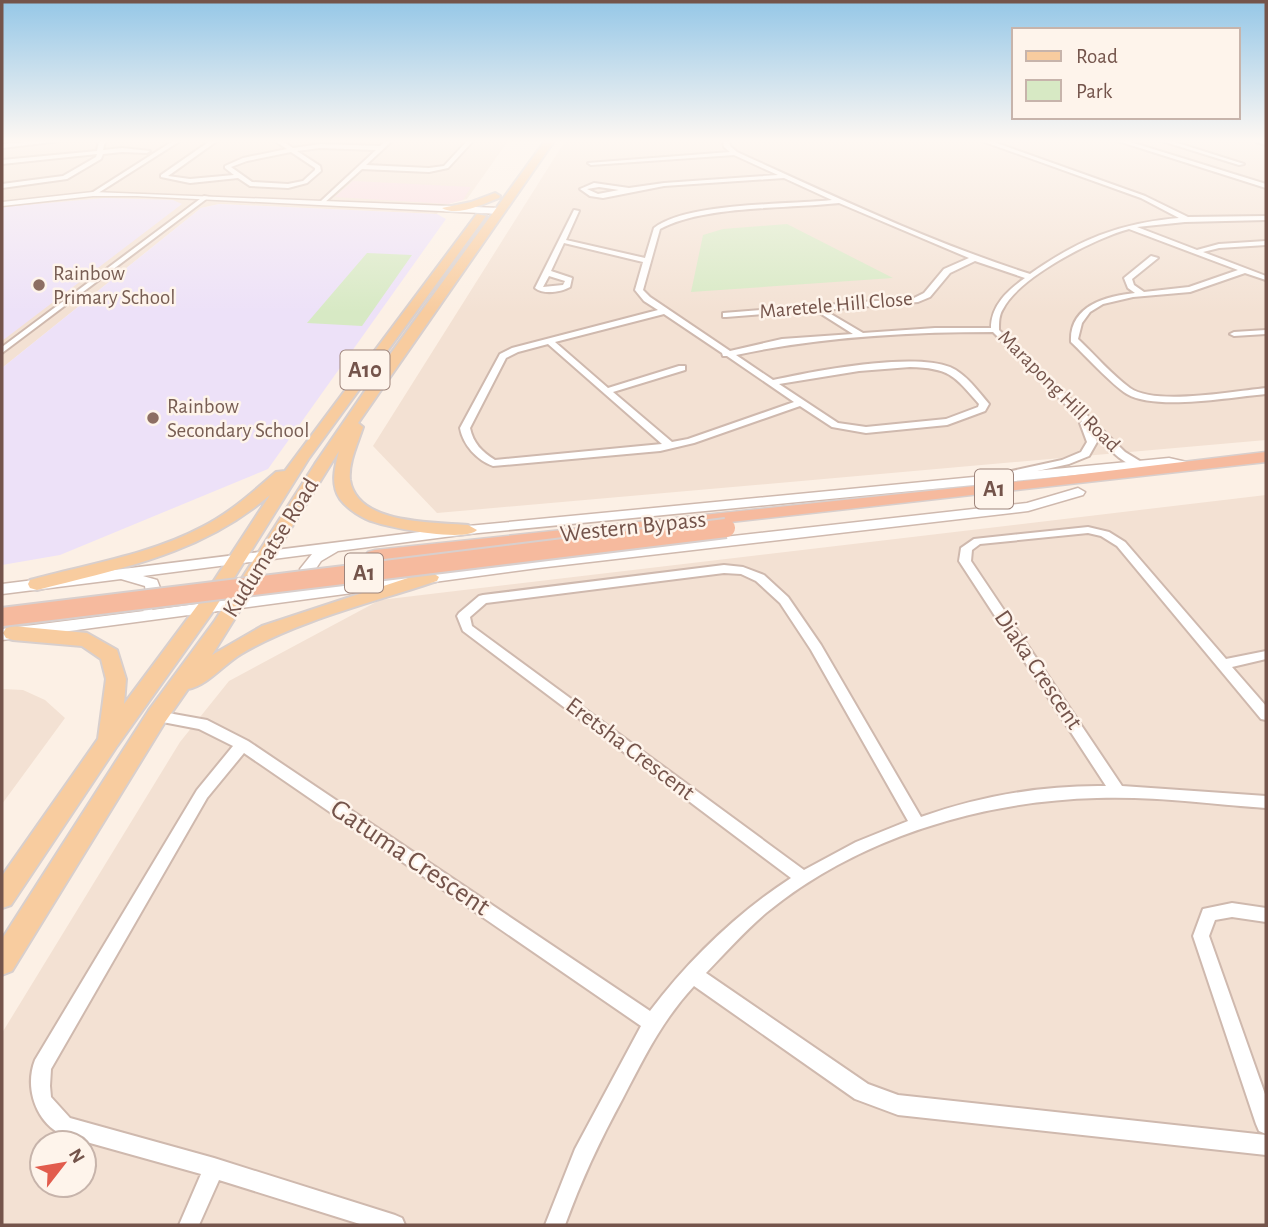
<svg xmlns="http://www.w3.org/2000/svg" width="1268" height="1227" viewBox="0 0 1268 1227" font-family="'Alegreya Sans',sans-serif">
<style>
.residential{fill:#f3e1d3;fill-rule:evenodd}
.education{fill:#ede1f8}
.medical{fill:#f9d8e0}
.green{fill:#d7e9c4}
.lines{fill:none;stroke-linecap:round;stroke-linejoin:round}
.minor-casing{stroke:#cfb9ae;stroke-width:4}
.tertiary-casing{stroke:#cfb9ae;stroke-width:3}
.primary-casing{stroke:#d8cfcd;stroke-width:4}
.trunk-casing{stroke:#d8cfcd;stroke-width:3}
.minor{fill:#fff;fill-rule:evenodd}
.tertiary{fill:#fff;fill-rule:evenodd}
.primary{fill:#f8cc9f;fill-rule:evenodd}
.trunk{fill:#f6ba9e;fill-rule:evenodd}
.trunk-bridge-casing{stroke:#d8cfcd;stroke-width:22;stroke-linecap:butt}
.trunk-bridge{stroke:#f6ba9e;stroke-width:18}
.education-dot{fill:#8d6e63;stroke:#fef4eb;stroke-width:2.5}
.labels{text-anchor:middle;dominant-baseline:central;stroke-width:5;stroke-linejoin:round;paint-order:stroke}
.far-education-label{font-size:21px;fill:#785e54;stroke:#fef4eb;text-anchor:start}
.far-street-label{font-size:21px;fill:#74544b;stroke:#fef4eb}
.shield{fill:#fef4eb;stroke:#9d847b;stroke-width:2}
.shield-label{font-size:23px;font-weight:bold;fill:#74544b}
.street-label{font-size:24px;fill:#74544b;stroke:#fef4eb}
.near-street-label{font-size:28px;fill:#74544b;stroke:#fef4eb}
</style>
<rect width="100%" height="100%" fill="#fcf0e5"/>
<path class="residential" d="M2 141H508L467 199 442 205 437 214 220 204 201 208 2 368Z
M565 141H1266V440L437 513 373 446Z
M1266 495V1225H2V1033L180 742 229 681 380 600ZM42 1143H84V1185H42Z
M2 689 23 690 45 700 65 718 2 804Z"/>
<path class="education" d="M105 198 173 200 182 204 2 341V207Z
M219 204 437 214 446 219 268 469 60 555 2 565V368L201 208Z"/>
<path class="medical" d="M353 181 471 187 463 200 448 204 335 197Z"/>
<path class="green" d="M787 224 893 278 691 292 703 235 723 229Z
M367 253 412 255 362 326 307 323Z"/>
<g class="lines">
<defs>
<path id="minor" d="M37 141H60L2 148V144Z
M99 141H105L103 150 122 148 150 151 147 153 122 152 103 154 101 159 67 179 2 188V184L63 176 96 157 97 154 2 164V160L97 151Z
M173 141H180L95 195 90 194Z
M210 141H217L168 176 190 179 234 175 225 168V166L243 158 287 149 275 141H282L293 148 320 144 380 146 386 141H392L366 165 429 168 444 166 467 141H473L448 168 429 172 362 169 323 204 320 202 321 201 376 150 320 148 297 151 320 166 321 171 307 183 288 188 250 186 238 178 190 183 161 177V175ZM291 152 315 168V170L303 181 288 184 252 182 231 167 247 161Z
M723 141H729L730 146 737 152C834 196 928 241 1030 274 1078 240 1119 223 1179 218L1141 198 982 141H991L1145 196 1188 217 1266 216V220L1185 222 1137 227 1197 250 1219 244 1266 241V245L1219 248 1203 252 1266 276V280L1245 273 1190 292 1133 297 1103 304 1090 312 1082 323 1078 339C1095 355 1112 375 1130 388 1155 406 1235 391 1266 388V394C1231 397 1156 411 1127 394 1111 384 1086 356 1071 342 1069 306 1106 296 1135 293L1128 288 1124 278 1151 256 1158 258 1132 279 1134 285 1144 292 1189 287 1238 270 1129 229C1095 238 1019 277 1003 309 999 315 999 322 999 330L1125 452 1143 463V467C1124 468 1106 445 1093 432L1097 442 1089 456 1069 464 1002 479 998 478V474L1062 460 1081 452 1087 442 1080 423 1082 421 993 332C907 332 819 337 736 355L773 380C814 371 912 352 950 367 966 374 978 391 989 404L985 411 947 425 866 433 832 427 800 406 694 443 660 451 493 466C477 460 463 445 460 428L500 354 512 348 658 310 644 301 635 290 643 262 564 243 551 271 572 278 570 287C561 292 544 295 535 288L574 210 579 211 566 240 645 258 654 228C688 202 787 205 832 200L784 178 664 186 603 198 590 196 580 189 594 183 629 188 664 183 778 175 734 155 591 165 588 163 730 152 724 147ZM599 187 619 190 598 194 587 189ZM839 203 969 258 944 269 924 293 914 298 723 313V317H726L815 310 853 334 782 339 730 351 650 297 643 290 660 229C704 205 787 209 839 203ZM975 261 1025 278C1008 290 991 305 991 328H935L863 333 824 310 918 302 930 297 950 273ZM549 276 565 281 563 285 543 287ZM664 314 722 353 723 356H727L794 402 688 439 672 442 613 392 685 370V366H679L608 388 555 342ZM548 344 662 444 495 460C482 452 473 443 470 428L506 358 518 352ZM910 367C949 368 954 375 979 404L978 407 946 419 866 427 838 423 779 384 859 371Z
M1118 141H1127L1266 184V188Z
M1162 141H1171L1244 164 1239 165Z
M1256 141H1266V145L1257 142Z
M204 196 209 197 2 353V347Z
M1266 330V334L1234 336 1230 334 1234 332Z
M1088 527 1109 532 1125 542 1226 659 1266 651V659L1232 667 1266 706V720L1261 719 1117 546 1101 536 1088 533 980 544 972 550 971 561 1122 786 1266 796V808C1210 804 1153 796 1097 798 981 801 857 838 766 913 745 931 725 953 706 973L868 1084 898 1095 1266 1135V1155L898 1115 855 1099 694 986C661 1022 645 1056 623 1098 600 1140 581 1181 565 1225H545L575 1149 641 1026 244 753 207 798 51 1069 50 1086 51 1097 70 1118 214 1158 395 1215 402 1218 405 1225H363L219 1180 199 1225H179L201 1174 65 1136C36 1124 24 1088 35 1060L197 790 233 746 199 729 152 720 150 716 152 712 157 711 207 720 248 741 650 1011C688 961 737 913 791 878L463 631 457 616 459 613 479 596 483 595 724 565 743 567 764 575 788 597 821 645 921 817C980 796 1044 785 1106 786L959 561 961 548 974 539ZM724 573 741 574 756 581 780 603 811 650 908 821 856 842 804 870 472 626 470 617 486 603Z
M1232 903 1266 908V922L1232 917 1215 920 1209 936 1266 1097V1134L1259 1131 1256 1124 1193 936 1203 909Z"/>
<path id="tertiary" d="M93 192 500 208 504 211 500 214 137 196H93L2 206V202Z
M1169 458 1191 463 1193 466 1186 470 1169 466 468 534 338 551 321 561 315 570 321 587 538 558 1027 503 1078 488 1085 492 1083 495 1028 511 538 568 2 640V629L144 611 138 606 146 593 145 586 121 579 2 594V584L468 526ZM312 554 300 569 301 582 308 589 152 610 162 593 157 580 143 576Z"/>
<path id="primary" d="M545 141H554L358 423 363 427C358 443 348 463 350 480 357 525 434 522 468 525L477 530C465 543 383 527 366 519 356 514 347 508 340 499 330 484 335 467 339 451L212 655 262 626 423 573 430 571 439 577 437 581C374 602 296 621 241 654 224 664 207 686 188 689L165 722 12 971 2 975V939L149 710 214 622 315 464 389 356Z
M495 193 500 196 499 198C483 204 457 217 442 208L471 202Z
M477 214 486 216 309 458 214 610 117 746 11 905 2 908V876L98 739 106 679 101 659 82 646 13 640 6 638 3 633 6 628 13 626 87 633 117 650 126 679 124 704 200 602 270 495C201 554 122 568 37 590L30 588 28 584 30 580C88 564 149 555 202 527 230 513 253 492 276 472L285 471Z"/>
<path id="trunk" d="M1266 452V462L375 562 368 560 365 556 368 552 375 550 1033 480Z"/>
</defs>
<use href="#minor" class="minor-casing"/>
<use href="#tertiary" class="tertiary-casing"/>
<use href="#primary" class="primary-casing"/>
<use href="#trunk" class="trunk-casing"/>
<use href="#minor" class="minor"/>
<use href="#tertiary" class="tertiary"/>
<use href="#primary" class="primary"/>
<use href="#trunk" class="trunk"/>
<defs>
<path id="trunk-bridge" d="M2 617 726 528"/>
</defs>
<use href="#trunk-bridge" class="trunk-bridge-casing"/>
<use href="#trunk-bridge" class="trunk-bridge"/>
</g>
<linearGradient id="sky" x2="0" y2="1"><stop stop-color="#95c7e7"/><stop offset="0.45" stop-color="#fef8f3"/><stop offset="1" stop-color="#fef8f3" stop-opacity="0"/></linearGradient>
<rect width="1268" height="313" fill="url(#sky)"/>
<g class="education-dot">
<circle cx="39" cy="285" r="7"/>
<circle cx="153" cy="418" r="7"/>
</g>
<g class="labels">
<g class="far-education-label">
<text x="53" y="273">Rainbow<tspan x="53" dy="24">Primary School</tspan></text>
<text x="167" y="406">Rainbow<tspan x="167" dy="24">Secondary School</tspan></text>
</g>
<g class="far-street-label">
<text transform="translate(836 305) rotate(-5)">Maretele Hill Close</text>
<text transform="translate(1059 391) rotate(45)">Marapong Hill Road</text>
</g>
<g class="shield">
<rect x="340.5" y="350.5" width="49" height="39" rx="5"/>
<rect x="975" y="469.5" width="38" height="39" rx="5"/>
<rect x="345" y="553.5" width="38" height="39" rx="5"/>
</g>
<g class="shield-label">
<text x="365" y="370">A10</text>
<text x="994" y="489">A1</text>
<text x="364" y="573">A1</text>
</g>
<g class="street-label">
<text transform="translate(633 527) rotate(-6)">Western Bypass</text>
<text transform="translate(271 548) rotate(-58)">Kudumatse Road</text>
<text transform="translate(1038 670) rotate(56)">Diaka Crescent</text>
<text transform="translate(630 749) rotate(37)">Eretsha Crescent</text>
</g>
<g class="near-street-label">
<text transform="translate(410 858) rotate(34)">Gatuma Crescent</text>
</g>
</g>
<rect width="1268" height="1227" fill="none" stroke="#74544b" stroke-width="7"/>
<rect x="1012" y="28" width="228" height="91" fill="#fef4eb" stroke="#c7b4ab" stroke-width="2"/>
<rect x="1026" y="51" width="35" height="10" fill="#f8cc9f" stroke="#c7b4ab" stroke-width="2"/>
<text x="1076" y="63" font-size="21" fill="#74544b">Road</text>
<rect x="1026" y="80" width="35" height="21" fill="#d7e9c4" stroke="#c7b4ab" stroke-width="2"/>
<text x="1076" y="98" font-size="21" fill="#74544b">Park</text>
<g transform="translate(63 1164) rotate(59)"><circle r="33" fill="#fef4eb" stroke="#c7b4ab" stroke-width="2"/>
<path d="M0-5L12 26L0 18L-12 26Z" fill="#e25c4d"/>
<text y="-10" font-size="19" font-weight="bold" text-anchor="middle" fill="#74544b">N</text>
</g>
</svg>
